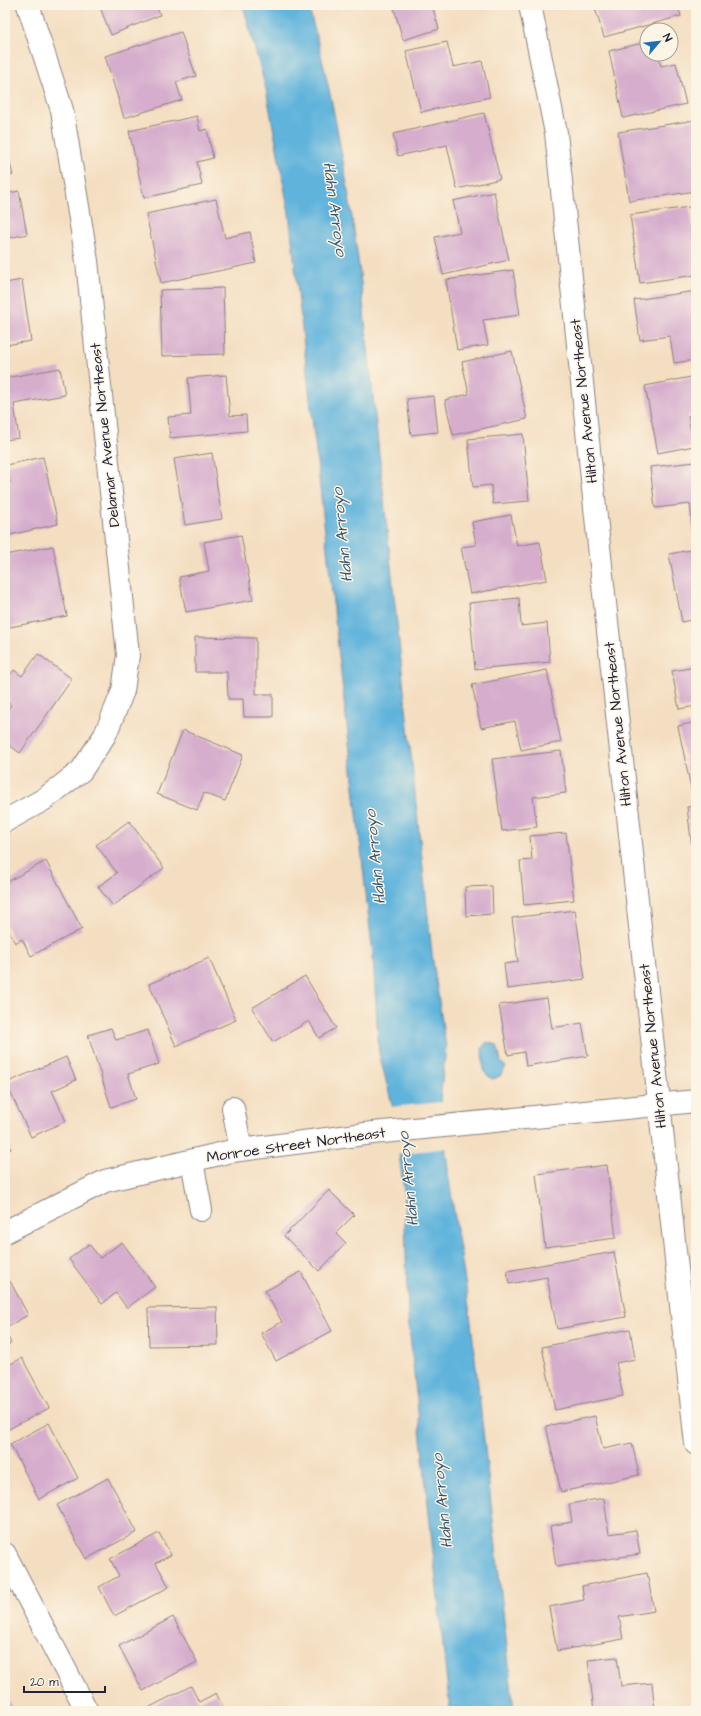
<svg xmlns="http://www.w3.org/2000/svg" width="701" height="1716" viewBox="0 0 701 1716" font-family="'Architects Daughter',sans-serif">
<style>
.water{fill:#61b4dc;stroke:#426b8c}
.pier{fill:#f4dec1}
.building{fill:#d6adcd}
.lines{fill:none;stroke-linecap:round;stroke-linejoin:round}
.minor-casing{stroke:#8b807e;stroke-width:24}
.minor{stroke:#fff;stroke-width:22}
.labels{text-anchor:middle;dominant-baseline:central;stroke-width:3;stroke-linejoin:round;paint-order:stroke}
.street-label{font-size:15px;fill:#22223b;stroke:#fcf5e5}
.water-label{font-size:16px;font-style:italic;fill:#385573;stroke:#fcf5e5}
</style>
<rect width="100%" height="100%" fill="#fcf5e5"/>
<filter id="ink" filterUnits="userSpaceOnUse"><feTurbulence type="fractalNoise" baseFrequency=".025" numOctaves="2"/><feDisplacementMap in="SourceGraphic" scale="8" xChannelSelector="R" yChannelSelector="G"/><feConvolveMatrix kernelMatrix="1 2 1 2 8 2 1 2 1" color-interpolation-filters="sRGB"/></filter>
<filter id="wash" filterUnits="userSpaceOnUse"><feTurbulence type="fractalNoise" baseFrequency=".012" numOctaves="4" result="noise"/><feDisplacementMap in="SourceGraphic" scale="16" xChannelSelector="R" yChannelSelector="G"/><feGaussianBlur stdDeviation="0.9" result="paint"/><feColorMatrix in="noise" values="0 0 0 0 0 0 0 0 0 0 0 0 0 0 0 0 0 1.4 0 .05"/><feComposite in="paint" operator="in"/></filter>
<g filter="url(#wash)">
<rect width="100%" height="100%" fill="#f4dec1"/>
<path class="water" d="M243 5H308C333 93 348 183 360 274L432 954 446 1048 440 1099 449 1180 470 1313 514 1711H450L408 1317 404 1191 393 1108 379 1053 373 956 289 213 266 89Z
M487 1042 497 1045 501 1062 506 1067 500 1076 493 1079C481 1074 483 1060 482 1048Z"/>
<path class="pier" d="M442 1102 447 1148 397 1154 390 1107Z"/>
<g id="blocks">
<path class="building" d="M99 5H156L160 15 111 35Z
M393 5H432L439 29 403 40Z
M594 5H678L681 16 604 37Z
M181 32 196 76 176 82 182 100 124 118 105 56Z
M447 42 453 67 482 61 490 97 421 112 406 51Z
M647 42V54H658L661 66 676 63 686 104 623 118 609 51Z
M484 113 500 179 457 189 447 145 398 156 393 134Z
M197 116 200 131 207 129 213 158 197 162 202 185 144 198 129 131Z
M696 120V191L629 201 618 132Z
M5 145 13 175 5 177Z
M19 191 27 234 5 239V194Z
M494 192 509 260 443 275 435 237 460 232 453 201Z
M216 199 225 238 250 232 256 263 161 283 146 214Z
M690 207 696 251V275L640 283 630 215Z
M513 270 520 315 483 320 488 345 457 350 446 280Z
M22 280 31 341 5 345V283Z
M223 288 225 354 162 356 160 290Z
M696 291V360L674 363 670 336 640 340 634 300Z
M512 351 527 419 453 435 445 400 469 394 462 362Z
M60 368 65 395 14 404 19 438 5 440V378Z
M226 375 230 416 246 415 247 431 170 438 168 417 191 415 188 378Z
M696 376V414L688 416 694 446 658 453 645 386Z
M434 396 438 432 411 435 407 399Z
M523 434 529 501 493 504 491 485 473 487 468 439Z
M212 453 222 519 185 525 174 459Z
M43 457 58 524 5 536V484L10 483 6 465Z
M696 462V533H693L690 504 655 508 650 467Z
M511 515 517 546 540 542 547 580 470 594 461 547 476 545 472 522Z
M241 535 253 600 186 612 179 577 209 571 204 542Z
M53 546 67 616 5 628V555Z
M696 549V619L682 622 669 554Z
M519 598 521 626 547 623 550 662 475 669 469 603Z
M195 637 256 638V694H273V717H244L243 699H228L227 672H195Z
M38 654 72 679 20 753 5 742V714L11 705 5 701V682L14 670 22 676Z
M696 667V706L679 709 672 671Z
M547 670 561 742 521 750 515 721 481 728 472 685Z
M696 722V797L693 798 678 726Z
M183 730 243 755 225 801 204 793 197 810 157 794Z
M561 751 566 793 533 797 537 827 502 831 492 759Z
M696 806V872H695L687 807Z
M129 821 164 868 113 906 98 887 117 873 96 845Z
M566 833 574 900 524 905 520 861 532 860 530 836Z
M46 861 82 929 31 956 22 939 15 943 5 923V883Z
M492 886 493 914 466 916 465 887Z
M575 910 585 979 507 989 504 964 518 962 512 918Z
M209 958 236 1020 176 1046 149 984Z
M305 976 336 1028 319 1038 309 1021 273 1042 252 1008Z
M547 998 552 1028 582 1023 588 1056 526 1066 524 1052 508 1055 499 1005Z
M111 1028 116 1040 148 1030 159 1064 128 1074 136 1099 111 1107 88 1035Z
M66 1057 76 1080 52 1091 66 1121 31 1137 6 1083Z
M5 1137 11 1149 5 1153Z
M607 1165 616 1238 545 1247 536 1174Z
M329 1190 354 1215 336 1233 346 1243 319 1271 284 1236Z
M122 1242 155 1287 127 1308 116 1293 102 1304 69 1259 89 1244 100 1258Z
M614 1252 626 1317 557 1329 547 1277 509 1284 507 1271Z
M301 1272 332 1331 276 1361 261 1333 282 1322 265 1291Z
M10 1281 28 1315 5 1328V1284Z
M217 1307 218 1345 149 1346 148 1308Z
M630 1329 635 1359 616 1363 623 1396 555 1410 542 1347Z
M5 1332 11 1343 5 1347Z
M22 1358 49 1408 5 1431V1367Z
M595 1416 603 1449 632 1443 639 1475 561 1492 546 1426Z
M49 1423 78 1478 39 1499 10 1444Z
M108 1478 137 1532 86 1559 57 1505Z
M604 1498 609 1534 636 1530 640 1554 556 1567 550 1526 572 1522 569 1504Z
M159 1533 171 1555 156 1563 169 1587 114 1616 99 1587 119 1576 110 1559Z
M647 1573 654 1611 619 1617 623 1639 557 1651 549 1607 584 1600 582 1586Z
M173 1617 197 1662 143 1691 119 1646Z
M617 1657 621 1686 652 1683 655 1711H594L588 1660Z
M191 1686 199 1702 216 1693 225 1711H152L150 1707Z
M9 1701 15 1711H5V1703Z"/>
</g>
</g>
<g filter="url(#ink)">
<use href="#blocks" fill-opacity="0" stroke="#8b807e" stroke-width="1"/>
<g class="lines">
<defs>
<path id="minor" d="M530 5 556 133 604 594 696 1444
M5 821 43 800 81 771 105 735 123 691 128 655 87 261 62 110 28 5
M233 1108 241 1150
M192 1161 201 1210
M5 1232 105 1181 232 1151 373 1133 696 1101
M5 1554 87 1711"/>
</defs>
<use href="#minor" class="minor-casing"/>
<use href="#minor" class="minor"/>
</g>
</g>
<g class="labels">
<g class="street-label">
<text transform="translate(584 401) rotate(-96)">Hilton Avenue Northeast</text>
<text transform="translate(105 435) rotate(-96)">Delamar Avenue Northeast</text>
<text transform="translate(618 724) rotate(-96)">Hilton Avenue Northeast</text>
<text transform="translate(653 1046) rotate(-96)">Hilton Avenue Northeast</text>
<text transform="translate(296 1145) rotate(-8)">Monroe Street Northeast</text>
</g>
<g class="water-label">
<text transform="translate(335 209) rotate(82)">Hahn Arroyo</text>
<text transform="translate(342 535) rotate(-96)">Hahn Arroyo</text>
<text transform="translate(375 857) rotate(-96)">Hahn Arroyo</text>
<text transform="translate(408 1179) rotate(-96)">Hahn Arroyo</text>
<text transform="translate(442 1501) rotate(-96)">Hahn Arroyo</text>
</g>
</g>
<rect width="701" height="1716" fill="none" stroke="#fcf5e5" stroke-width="20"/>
<g transform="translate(659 42) rotate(62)"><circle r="19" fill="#fcf5e5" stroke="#a5a1a1"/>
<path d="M0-3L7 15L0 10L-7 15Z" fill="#1f6fb2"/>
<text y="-6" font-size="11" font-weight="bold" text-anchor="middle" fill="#22223b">N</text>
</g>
<path d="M24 1686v6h81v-6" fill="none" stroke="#22223b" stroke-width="2"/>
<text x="30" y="1686" font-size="12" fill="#22223b" stroke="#fcf5e5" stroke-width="3" paint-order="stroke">20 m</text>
</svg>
